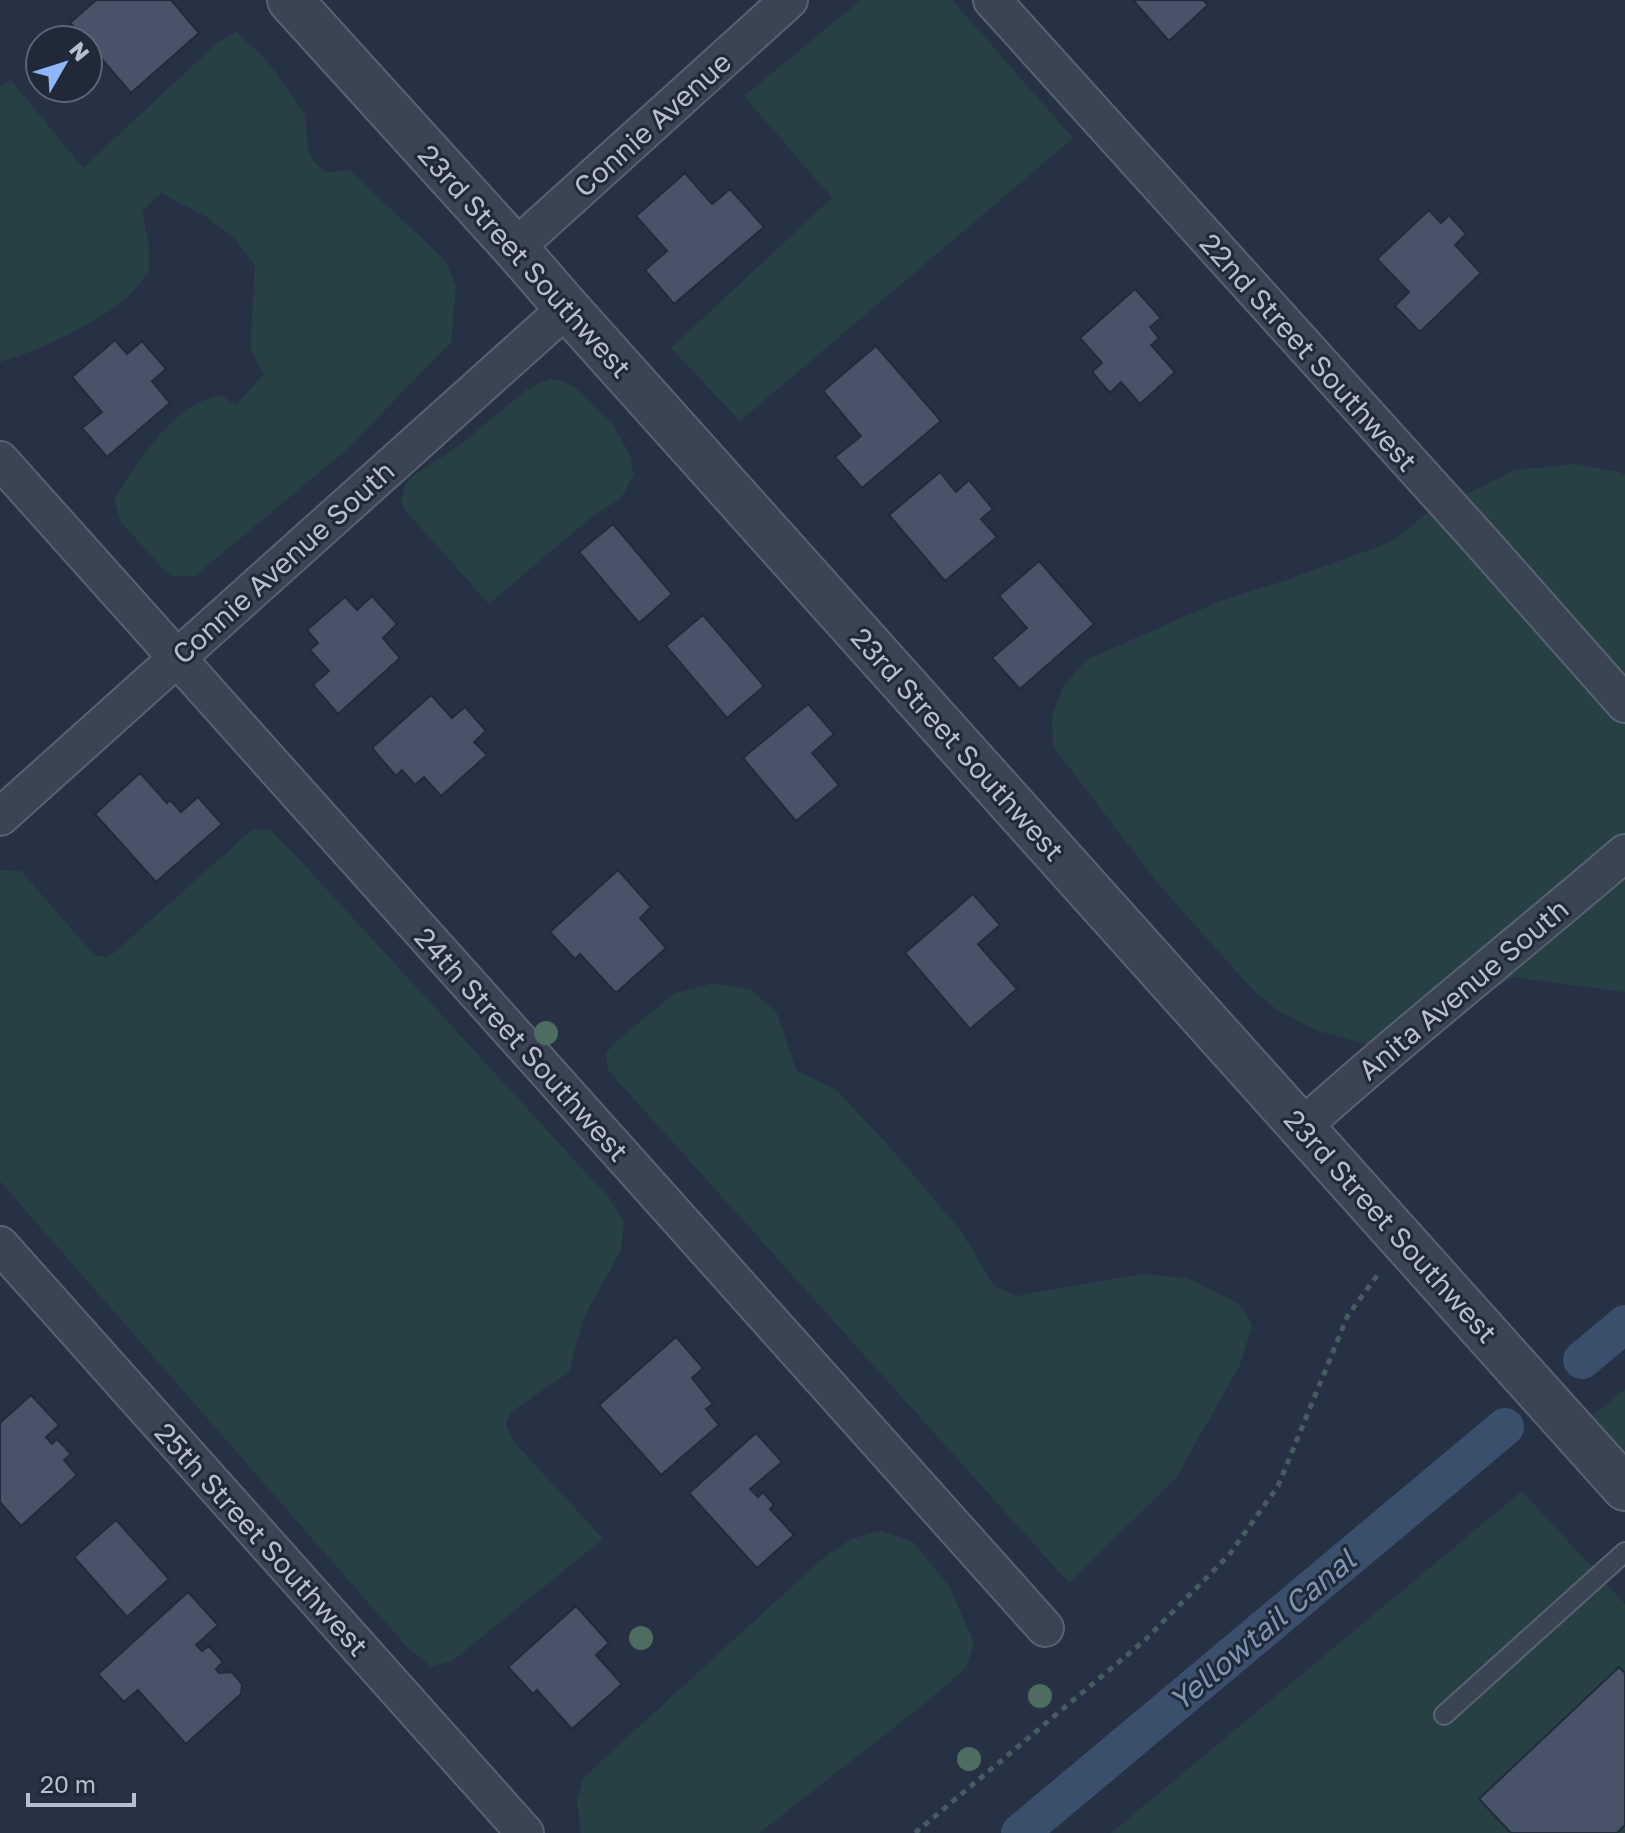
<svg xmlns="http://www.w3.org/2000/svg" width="1625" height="1833" viewBox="0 0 1625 1833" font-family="'Golos Text',sans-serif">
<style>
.green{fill:#284044}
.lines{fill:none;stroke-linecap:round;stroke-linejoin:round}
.canal{stroke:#3b4e6c;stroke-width:38}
.building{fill:#485367;stroke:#212b3a;stroke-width:2}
.service-casing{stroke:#596270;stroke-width:22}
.minor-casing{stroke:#596270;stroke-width:40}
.tertiary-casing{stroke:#596270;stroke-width:48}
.path{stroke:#465d60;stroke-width:5;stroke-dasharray:6 6;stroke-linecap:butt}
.service{stroke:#3b4452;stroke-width:18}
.minor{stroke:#3b4452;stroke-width:36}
.tertiary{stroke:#3b4452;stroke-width:44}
.tree{fill:#4e6d61}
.labels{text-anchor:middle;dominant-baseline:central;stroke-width:6;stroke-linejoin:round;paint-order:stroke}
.street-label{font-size:28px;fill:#b8bfcc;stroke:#1f2938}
.water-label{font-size:30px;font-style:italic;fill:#7e94b3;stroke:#1f2938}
</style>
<rect width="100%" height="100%" fill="#263243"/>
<path class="green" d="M861 0H952L1073 138 740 421 671 348 832 198 744 96Z
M236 32 265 58 305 114 308 149 314 162 328 173 349 170 445 260 456 286 451 342 344 452 195 576H173L164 570 121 522 114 499C142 460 169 406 220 395L236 405 264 374 250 349 255 265 233 237 205 216 161 193 142 211 149 246V272C141 281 133 293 124 300 91 326 40 350 0 362V85L11 80 83 168 217 43Z
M549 379 563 381 575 388 612 424 629 453 634 475 621 498 590 518 489 604 406 511 401 502 404 488 411 477 456 448 526 390Z
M1576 464 1619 472 1625 475V992L1513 977 1431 1029 1381 1048 1315 1030 1276 1009 1250 987 1156 881 1053 746 1052 717 1063 687 1086 660 1220 601 1278 583 1391 542 1431 510 1468 493 1515 470Z
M253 829 271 830 309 870 610 1199 624 1222 621 1250 583 1319 569 1372 511 1412 505 1424 515 1443 603 1539 452 1661 431 1667 407 1647 0 1181V870L21 871 94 955 104 957 114 953Z
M713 983 750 989 777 1013 796 1070 836 1090 887 1144 960 1230 994 1286 1016 1296 1141 1274 1188 1278 1242 1306 1252 1326 1240 1365 1175 1479 1069 1583 608 1070 606 1054 614 1043 674 994Z
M1625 1389V1457L1590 1418Z
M1522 1491 1625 1604V1833H1111Z
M880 1531 912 1541 949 1586 974 1643 966 1668 924 1704 759 1833H581L577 1800 584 1777 823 1558 851 1539Z"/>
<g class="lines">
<path class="canal" d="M1582 1360 1625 1324
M1020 1833 1505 1427"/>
</g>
<path class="building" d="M96 0H171L199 33 131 93 88 43V40H85L70 23Z
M1133 0H1203L1208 5 1169 41Z
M685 173 712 204 730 189 764 227 674 304 645 270 667 251 636 216Z
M1429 210 1441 223 1449 215 1466 234 1455 245 1481 273 1420 332 1395 306 1409 292 1377 259Z
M1135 289 1161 318 1150 327 1159 338 1151 345 1175 372 1140 404 1121 382 1110 393 1092 372 1102 363 1080 338Z
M115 340 127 354 142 341 166 369 152 381 170 403 107 457 82 428 102 412 72 377Z
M876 346 941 421 862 488 835 457 861 436 823 391Z
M940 472 956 492 969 480 993 509 981 519 997 537 945 581 889 515Z
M613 524 672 594 639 623 579 552Z
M1039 561 1094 624 1020 689 992 658 1027 628 999 596Z
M372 596 397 624 383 638 400 658 338 714 313 685 329 671 310 650 318 643 307 630 345 597 357 610Z
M703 615 764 686 727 718 666 646Z
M431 695 452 718 465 707 486 731 474 742 487 755 441 796 424 777 415 785 402 770 396 776 372 748Z
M808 704 834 734 812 753 839 785 796 821 743 758Z
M140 773 167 803 170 800 181 812 198 797 222 824 156 882 95 814Z
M618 870 651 907 640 918 666 948 616 993 580 954 575 959 550 932Z
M973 894 1000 925 978 944 1017 989 970 1029 905 953Z
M676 1337 703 1368 692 1378 713 1404 706 1409 719 1425 661 1475 599 1405Z
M31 1395 59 1425 46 1437 52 1444 57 1439 71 1454 64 1460 77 1475 21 1526 0 1502V1423Z
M756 1433 782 1462 750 1489 758 1497 763 1492 774 1505 770 1509 794 1535 757 1568 689 1493Z
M116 1520 169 1579 127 1617 74 1557Z
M188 1592 218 1625 196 1645 202 1651 209 1646 223 1662 216 1669 219 1673 232 1672 242 1684 241 1694 186 1744 138 1690 124 1702 98 1674Z
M576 1606 609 1643 596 1655 622 1684 572 1729 537 1690 533 1694 508 1667Z
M1619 1667 1625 1673V1825L1617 1833H1511L1479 1799Z"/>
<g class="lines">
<defs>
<path id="service" d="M1444 1715 1625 1552"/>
<path id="minor" d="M992 0 1480 540 1625 704
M515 248 789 0
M0 460 1045 1628
M0 817 567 308
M1302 1127C1407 1032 1518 945 1625 853
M0 1245 525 1833"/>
<path id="tertiary" d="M290 0 515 248 567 308 1625 1488"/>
</defs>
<use href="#service" class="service-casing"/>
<use href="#minor" class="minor-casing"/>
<use href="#tertiary" class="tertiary-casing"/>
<path class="path" d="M915 1833 1145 1640 1229 1555 1278 1486 1348 1315 1379 1273"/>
<use href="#service" class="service"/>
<use href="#minor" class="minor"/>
<use href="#tertiary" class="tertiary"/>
</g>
<g class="tree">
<circle cx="546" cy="1033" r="12"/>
<circle cx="641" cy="1638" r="12"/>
<circle cx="1040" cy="1696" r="12"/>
<circle cx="969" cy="1759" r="12"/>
</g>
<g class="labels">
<g class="street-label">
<text transform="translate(652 124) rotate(-42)">Connie Avenue</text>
<text transform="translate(525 261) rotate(48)">23rd Street Southwest</text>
<text transform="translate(1309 352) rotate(48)">22nd Street Southwest</text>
<text transform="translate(283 562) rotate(-42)">Connie Avenue South</text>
<text transform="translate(958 744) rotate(48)">23rd Street Southwest</text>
<text transform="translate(1463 989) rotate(-40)">Anita Avenue South</text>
<text transform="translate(522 1044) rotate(48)">24th Street Southwest</text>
<text transform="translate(1391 1226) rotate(48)">23rd Street Southwest</text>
<text transform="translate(262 1539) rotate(48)">25th Street Southwest</text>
</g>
<g class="water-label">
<text transform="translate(1262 1630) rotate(-40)">Yellowtail Canal</text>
</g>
</g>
<g transform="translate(64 64) rotate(51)"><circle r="38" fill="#1f2938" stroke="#5c6573" stroke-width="2"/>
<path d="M0-6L14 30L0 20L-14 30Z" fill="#8fb5fa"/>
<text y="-12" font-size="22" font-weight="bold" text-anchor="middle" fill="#b8bfcc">N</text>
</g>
<path d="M28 1793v12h106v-12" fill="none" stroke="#b8bfcc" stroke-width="4"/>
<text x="40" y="1793" font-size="24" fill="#b8bfcc" stroke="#1f2938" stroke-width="6" paint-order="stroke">20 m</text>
</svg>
